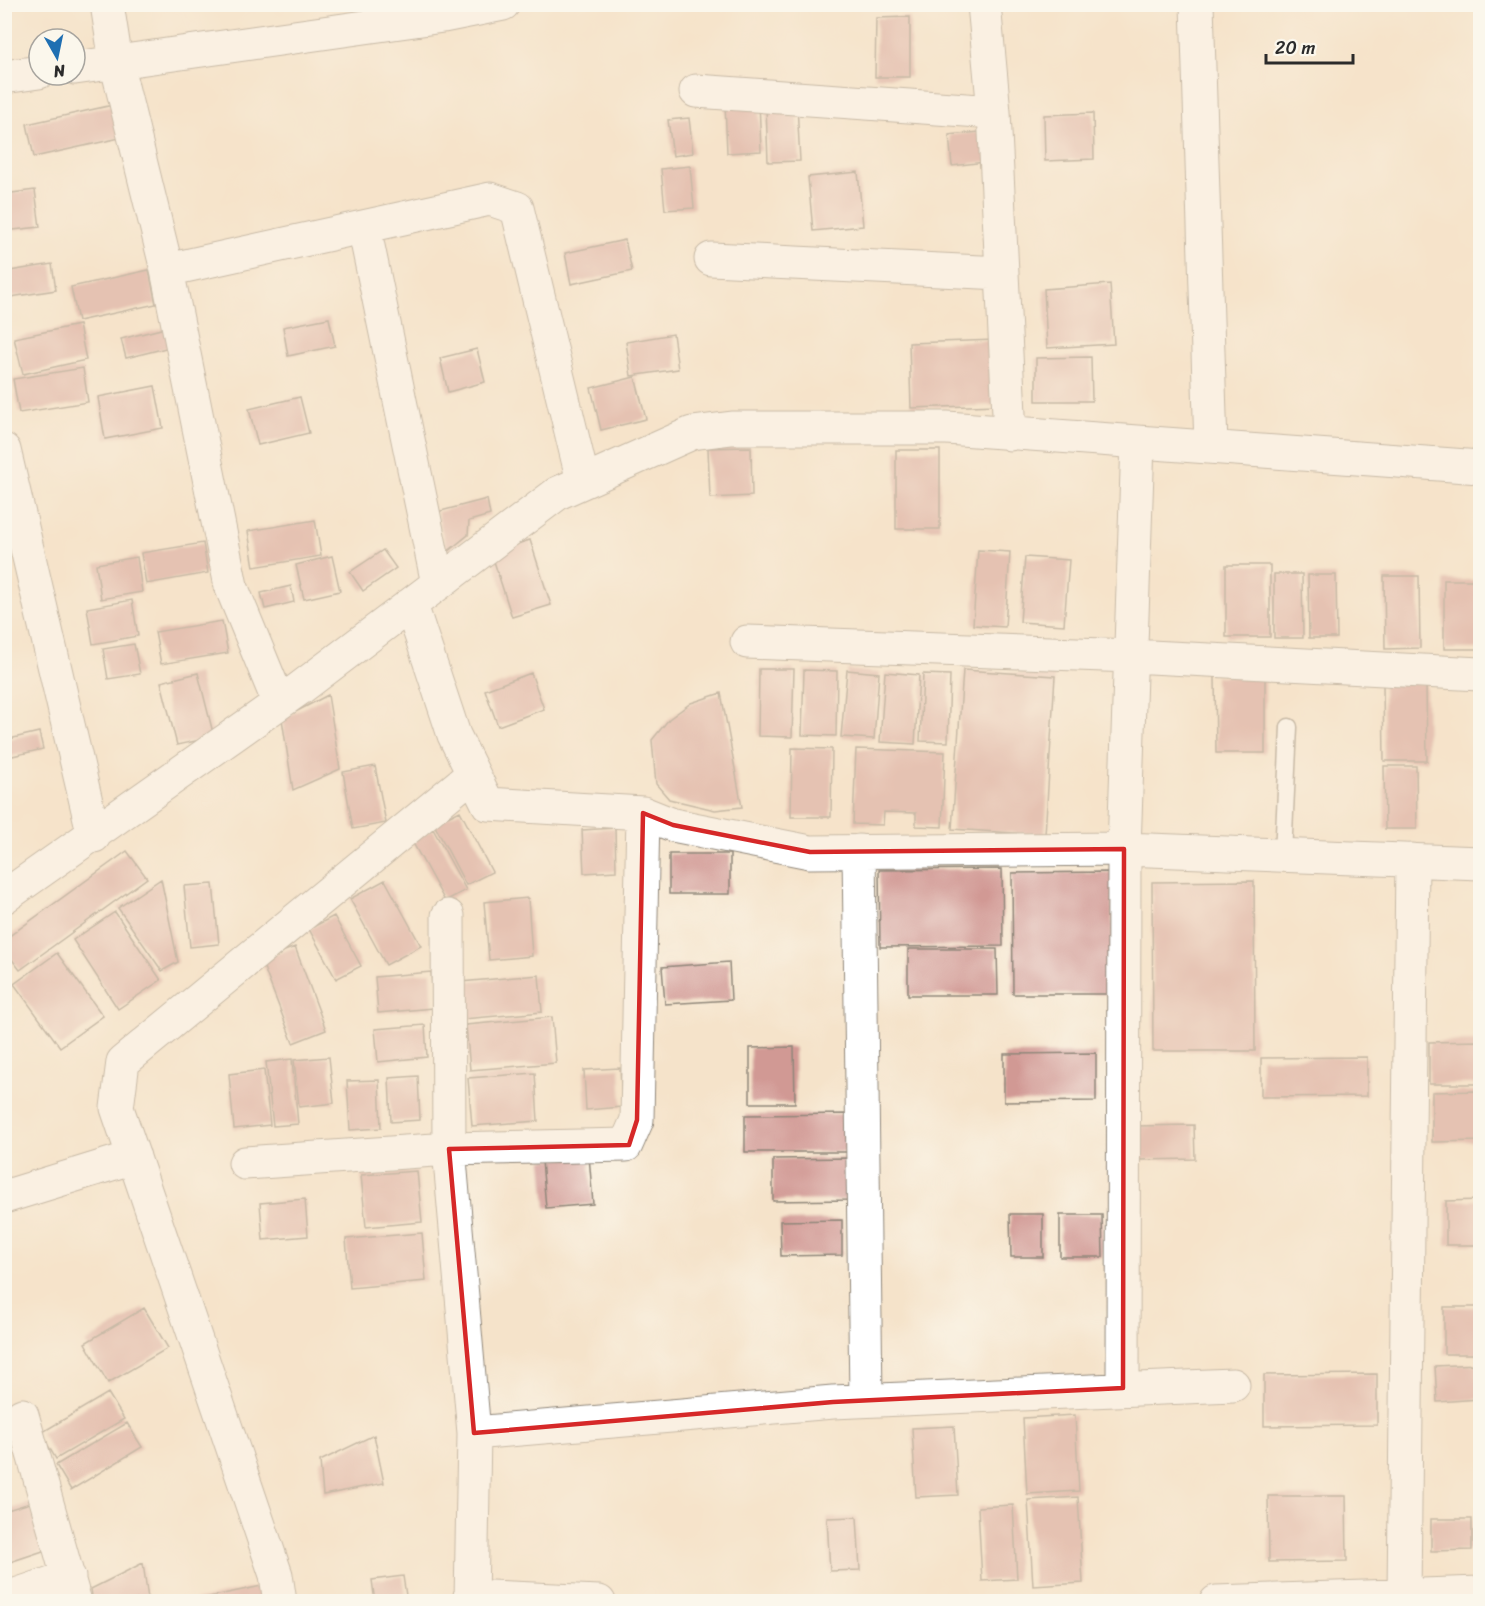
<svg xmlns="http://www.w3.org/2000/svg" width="1485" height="1606" viewBox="0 0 1485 1606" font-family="Sriracha,sans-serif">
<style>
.building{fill:#d19994}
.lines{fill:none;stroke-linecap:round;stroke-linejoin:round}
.lane-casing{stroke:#90877a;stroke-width:19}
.street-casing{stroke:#90877a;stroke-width:35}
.lane{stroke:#fff;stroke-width:16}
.street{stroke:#fff;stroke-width:33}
.marked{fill:none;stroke:#d62828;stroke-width:4.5;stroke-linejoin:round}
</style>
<rect width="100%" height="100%" fill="#fbf7ec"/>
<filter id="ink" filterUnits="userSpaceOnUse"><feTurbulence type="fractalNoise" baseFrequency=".0167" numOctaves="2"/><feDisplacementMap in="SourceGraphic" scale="12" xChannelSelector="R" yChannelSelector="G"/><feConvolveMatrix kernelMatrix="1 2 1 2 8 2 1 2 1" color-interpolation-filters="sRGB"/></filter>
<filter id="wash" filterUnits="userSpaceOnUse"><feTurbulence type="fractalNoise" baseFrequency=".008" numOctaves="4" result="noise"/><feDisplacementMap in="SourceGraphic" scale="24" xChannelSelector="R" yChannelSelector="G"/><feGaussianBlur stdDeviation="1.35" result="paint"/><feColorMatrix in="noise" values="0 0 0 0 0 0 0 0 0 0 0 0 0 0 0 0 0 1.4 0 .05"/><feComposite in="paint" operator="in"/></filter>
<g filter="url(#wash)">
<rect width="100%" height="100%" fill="#f5e3ca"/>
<g id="blocks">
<path class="building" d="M910 17V77H875L876 18Z
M759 101 761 151 727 153 725 103Z
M113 105 120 138 34 157 27 124Z
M797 105 800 161 768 162 766 107Z
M1093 113 1094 159 1045 161 1044 115Z
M689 118 693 153 673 156 668 120Z
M990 131 993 161 952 166 949 135Z
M690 166 694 208 665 210 661 169Z
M858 172 863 226 813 231 808 177Z
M35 190 40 227 4 231V194Z
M625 240 632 271 571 284 565 253Z
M52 264 56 290 4 298V272Z
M149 270 156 304 78 321 71 287Z
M1110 284 1114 344 1047 348 1044 289Z
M329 318 335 346 288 356 283 327Z
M79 325 86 360 23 374 14 338Z
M169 327 174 346 126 358 121 339Z
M673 334 678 369 631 376 626 342Z
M996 340 998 405 911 408 909 343Z
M477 349 485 382 448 392 440 358Z
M1091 357 1092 401H1036V358Z
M83 368 88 402 19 413 13 379Z
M635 377 646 419 601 430 591 388Z
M155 386 163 428 105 439 98 397Z
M300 397 309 433 258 445 249 409Z
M751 447 752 496 710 498 708 448Z
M896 450H940V529H896Z
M487 499 490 515 469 521 468 535 447 552 437 512Z
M315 520 321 556 254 567 248 531Z
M530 540 551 605 512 617 491 552Z
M203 543 208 573 146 584 141 553Z
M383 550 396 568 363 591 350 572Z
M978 550 1010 552 1005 627 973 625Z
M332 556 340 591 304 599 296 565Z
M137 557 142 592 101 599 96 564Z
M1025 557 1069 560 1064 625 1020 622Z
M1226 565H1270V637H1226Z
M1274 574H1302L1303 638H1274Z
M1308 575H1336L1337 638H1309Z
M1384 576H1419L1420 648 1385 649Z
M1444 580H1480V649H1444Z
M291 586 294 602 265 609 261 593Z
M132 600 138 636 93 644 87 608Z
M222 621 228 653 161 664 155 632Z
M134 644 140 674 108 679 103 649Z
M759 669H794L792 737 758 736Z
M804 670 837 671 836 736 802 735Z
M847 670 879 673 874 739 841 737Z
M963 670 1055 676 1045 835 952 829Z
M885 672 919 675 915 744 880 742Z
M198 673 214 737 177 745 161 682Z
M531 673 544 709 498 726 485 690Z
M923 674 950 675 948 742 920 741Z
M1215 676H1265V753H1216Z
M1426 683 1427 761H1384L1383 684Z
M721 693 742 807 715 810 669 799 656 784 652 740 669 719 691 703Z
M328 695 340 769 293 790 282 719Z
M39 732 43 749 8 757 5 740Z
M792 748 832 749 831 817H791Z
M856 749 945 752 942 827 916 826V813L884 812 883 825 853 824Z
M375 766 386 823 353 829 343 772Z
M1384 766H1416L1417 829H1385Z
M460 811 492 872 466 885 434 824Z
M615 828 616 871 584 873 582 830Z
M433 829 466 890 445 901 412 841Z
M127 851 147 878 20 970 4 949V940Z
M669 854H730V894H669Z
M1002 869 1003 946 880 947 879 870Z
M1112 872 1113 994H1013L1012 873Z
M161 879 178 962 162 971 118 908Z
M385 880 421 946 386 965 350 899Z
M1254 881 1255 1051H1153L1152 882Z
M213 884 219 944 190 947 184 886Z
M528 898 532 956 489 960 484 902Z
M115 912 161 980 118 1009 73 940Z
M334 916 361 966 336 979 309 929Z
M295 947 326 1030 293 1043 261 960Z
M908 949H997L998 995H908Z
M57 953 103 1016 60 1047 14 984Z
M729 962 731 1000 665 1004 662 967Z
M431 972 433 1008 378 1013 375 977Z
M539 975 542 1012 463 1019 460 982Z
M552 1017 556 1063 470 1070 466 1025Z
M425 1025 427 1057 378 1062 375 1029Z
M1480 1041V1084H1429V1042Z
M794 1047 795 1103H750V1048Z
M1096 1053V1101L1004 1102V1054Z
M329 1057 334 1103 299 1107 294 1060Z
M1367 1057V1096L1261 1097V1058Z
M292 1059 298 1124 273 1126 266 1062Z
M620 1068 622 1107 586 1110 584 1070Z
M264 1070 270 1125 234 1129 229 1074Z
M535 1073 538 1121 472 1126 468 1078Z
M418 1076 420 1120 391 1122 389 1078Z
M379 1080 381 1128 350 1130 347 1081Z
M1480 1091V1141L1432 1142V1092Z
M851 1114V1152H745V1115Z
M1194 1125 1195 1159 1138 1160 1137 1126Z
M589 1156 593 1204 546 1208 542 1160Z
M852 1158 853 1200 773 1201V1159Z
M417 1171 422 1222 366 1227 361 1175Z
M305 1199 308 1236 263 1240 260 1203Z
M1480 1200V1245H1446V1201Z
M1010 1214H1043V1257H1011Z
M1060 1215H1102L1103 1257H1060Z
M842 1220V1255L781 1256 780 1221Z
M422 1233 426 1281 350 1288 346 1239Z
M1444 1307H1480V1354H1444Z
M144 1308 168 1348 108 1383 85 1343Z
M1478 1364 1479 1399 1437 1402 1435 1366Z
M1377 1374V1425L1264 1426V1375Z
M108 1393 124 1419 56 1459 41 1433Z
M1075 1415 1079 1491 1027 1494 1023 1418Z
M127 1423 142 1447 71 1490 56 1465Z
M954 1426 958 1495 916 1497 912 1428Z
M374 1435 384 1483 323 1495 320 1461Z
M1268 1496H1346L1347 1561 1269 1562Z
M1078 1497 1083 1583 1033 1586 1028 1500Z
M30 1503 46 1550 7 1563 4 1556V1511Z
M1013 1505 1017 1579 982 1581 978 1507Z
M857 1517 860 1570 830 1571 827 1518Z
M1431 1519H1472V1550L1431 1551Z
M143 1563 148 1599 93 1602 91 1589Z
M403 1576 407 1602H375L372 1580Z
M262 1586 265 1602H194V1600Z"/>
</g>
</g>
<g filter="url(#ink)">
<use href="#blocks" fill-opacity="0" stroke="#90877a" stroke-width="1.5"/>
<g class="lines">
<defs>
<path id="lane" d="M1283 855 1289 727"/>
<path id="street" d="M107 4 116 62 167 270 231 586 279 703
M984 4 994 112 1010 434
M1197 4 1211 447
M75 68 443 16 503 4
M4 77 39 72
M696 91 994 112
M364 227 438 584
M711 259 1002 273
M167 270 490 199 517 208 583 481
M4 450 94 836
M408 606 415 617 454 735 488 804 643 813 673 825 810 852 1124 849 1480 863
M747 642 1131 656 1480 674
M859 851 866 1400
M4 897 299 689 558 493 692 433 732 428H947L1480 467
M245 1163 449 1149 448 916
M4 1197 134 1157
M1123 1388 1124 849 1138 442
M22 1415 75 1602
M474 1433 833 1402 1233 1385
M470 1596 599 1602
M1404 1596 1412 860
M4 1599 69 1577
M280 1602 276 1575 117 1108 123 1062 473 774
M471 1602 474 1433 449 1149 626 1145 637 1120 643 813
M1216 1602 1480 1593"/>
</defs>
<use href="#lane" class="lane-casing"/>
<use href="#street" class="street-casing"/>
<use href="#lane" class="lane"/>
<use href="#street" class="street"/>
</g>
</g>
<path d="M0 0H1485V1606H0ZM643 813 673 825 810 852 1124 849 1123 1388 833 1402 474 1433 449 1149 629 1145 637 1120Z" fill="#f5e3ca" fill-opacity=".55" fill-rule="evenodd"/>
<path class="marked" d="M643 813 673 825 810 852 1124 849 1123 1388 833 1402 474 1433 449 1149 629 1145 637 1120Z"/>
<rect width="1485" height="1606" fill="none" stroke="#fbf7ec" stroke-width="24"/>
<g transform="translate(57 57) rotate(171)"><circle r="28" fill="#fbf7ec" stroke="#a8a59f" stroke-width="1.5"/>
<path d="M0-4.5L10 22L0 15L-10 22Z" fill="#1f6fb2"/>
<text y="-9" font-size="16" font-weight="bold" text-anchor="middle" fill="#2b2b2b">N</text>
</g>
<path d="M1266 54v9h87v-9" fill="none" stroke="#2b2b2b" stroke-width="3"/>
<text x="1275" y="54" font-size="18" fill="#2b2b2b" stroke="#fbf7ec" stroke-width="4.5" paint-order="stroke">20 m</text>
</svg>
